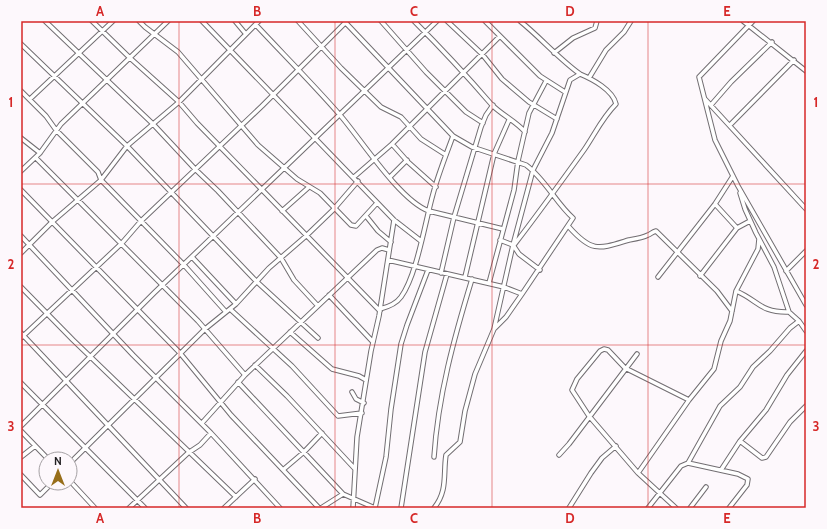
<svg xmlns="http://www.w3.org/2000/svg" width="827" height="529" viewBox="0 0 827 529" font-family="Cabin,sans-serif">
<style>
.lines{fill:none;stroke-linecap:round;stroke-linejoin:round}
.minor-casing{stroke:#726e72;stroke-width:5.5}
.minor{stroke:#fff;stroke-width:3.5}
.grid{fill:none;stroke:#d62828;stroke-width:1;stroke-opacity:0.55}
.neatline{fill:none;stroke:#d62828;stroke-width:1.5}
.grid-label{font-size:13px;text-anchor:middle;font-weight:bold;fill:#d62828}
</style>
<rect width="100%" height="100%" fill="#fdf8fc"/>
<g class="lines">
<defs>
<path id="minor" d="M45 21 153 124 195 169 218 191 281 258 294 280 318 306
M92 21 130 58 179 102 197 123 380 311
M139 21 145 27 178 52 258 145 297 179 320 193 351 225 356 226 377 203
M202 21 394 220 421 241
M235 21 245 33
M298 21 341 68 381 107 401 117 421 139 446 155
M344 21 453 136 472 147 526 165C545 179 556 203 573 218L522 294
M381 21 426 72 466 112 483 123
M414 21C441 48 467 76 492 105 502 115 517 122 525 132
M447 21 482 54 502 79 529 102 557 119
M485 21 540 76 565 92
M743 21 806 71
M753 21 699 77 715 140 738 186 806 305
M256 25C284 55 313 84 340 115 360 138 400 201 429 211L503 229
M21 44 127 146 256 281 318 338
M554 53 573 38 595 28 597 21
M589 78 606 50 624 32 631 21
M21 91 46 116 56 130 98 172 101 180 184 265 226 312
M30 99 113 21
M705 99 806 209
M711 105 731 82 772 42
M730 125 794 60
M21 138 40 153
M392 144 408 162 436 187
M36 158 198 321 245 375
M21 171 40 153 61 124 168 21
M354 177 392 144 500 36
M390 177 407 160
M21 190 180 353 231 415 319 508
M740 193 745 209 756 233 774 267 789 312 799 321 806 331
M715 204 737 228
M282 211 309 187
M366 216 378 231 391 242
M569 227C592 253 599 249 629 240 635 239 642 238 648 235 651 234 652 232 656 231L717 291 732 311
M21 236 133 355 211 433 280 508
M500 240 513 245 519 254 540 270
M514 245C538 214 561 182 584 150 595 134 602 118 616 104 613 90 592 79 580 74
M21 253 52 222 101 180 127 146 179 102 259 21
M192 257 236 304
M388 260 504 287 522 294 506 317 494 329
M786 271 806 251
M441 273 454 217 481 127 486 115 493 105
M700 276 737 228 750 221
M465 277 494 154 509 120
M658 277 715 204 733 176
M489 283 514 190 518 161 529 113 546 81
M21 287 73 340 236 497
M736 291C758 300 760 313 789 312
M329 295 373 342
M230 309 292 366 338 416 362 413
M380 309C388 307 396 304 401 297 417 275 425 222 433 194 438 175 446 155 453 136
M290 332 332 369 359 376 366 380
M21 333 186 508
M21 338 122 243 141 221 262 106 347 21
M255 365 287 396 355 469
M238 382 343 494
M21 383 145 508
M352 392 356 399 364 403
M202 423 245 375 377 250 382 248 389 250
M21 426 154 293 437 21
M21 431 48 459
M740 441 762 458 766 457 790 422 806 406
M559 455 569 444 637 354
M21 457 35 446
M434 457C438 396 454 338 472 279
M70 463 205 329 236 304 269 268 306 236 333 210 358 181
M688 463 720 406 740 387 753 367 770 351 790 328 799 321
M284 469 304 452 322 433
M721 470 740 441 766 410 787 375 806 351
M638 473 689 400 714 369 721 341 730 321 736 291 758 249 759 239
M21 475 40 495 52 483
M70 481 95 508
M129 508 188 453 200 445 211 433
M224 508 255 479
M321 508 343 494 375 508 386 457 391 409 401 344 407 325 428 270
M353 508 357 437 371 351 379 316 394 220
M401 508 425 352 447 274
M434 508C448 491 443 474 446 455L460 442 465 411 475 374 494 329 513 245 533 170 552 133 570 80 580 74C558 58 541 38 520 21
M569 508 591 473 602 458 616 446
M648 508 681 466 688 463 738 474 748 479 747 485 729 508
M676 508 638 473 589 416 572 390 577 379 600 351 604 349 608 350 625 368 689 400
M690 508 706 487"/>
</defs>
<use href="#minor" class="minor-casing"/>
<use href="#minor" class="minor"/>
</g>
<path class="grid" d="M179 21V508M335 21V508M492 21V508M648 21V508M21 184H806M21 345H806"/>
<rect width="827" height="529" fill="none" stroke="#fdf8fc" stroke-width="44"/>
<g transform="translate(58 471)"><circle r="19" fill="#fdf8fc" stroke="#a5a1a4"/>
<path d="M0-3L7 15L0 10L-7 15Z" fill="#976e1a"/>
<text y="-6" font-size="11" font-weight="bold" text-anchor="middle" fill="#211f21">N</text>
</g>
<rect x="22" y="22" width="783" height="485" class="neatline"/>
<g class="grid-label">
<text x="100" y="16">A</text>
<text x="257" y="16">B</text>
<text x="414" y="16">C</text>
<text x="570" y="16">D</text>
<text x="727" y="16">E</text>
<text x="11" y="107">1</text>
<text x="816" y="107">1</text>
<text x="11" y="269">2</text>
<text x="816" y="269">2</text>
<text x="11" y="431">3</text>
<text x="816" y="431">3</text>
<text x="100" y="523">A</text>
<text x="257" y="523">B</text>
<text x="414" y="523">C</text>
<text x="570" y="523">D</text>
<text x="727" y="523">E</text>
</g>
</svg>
